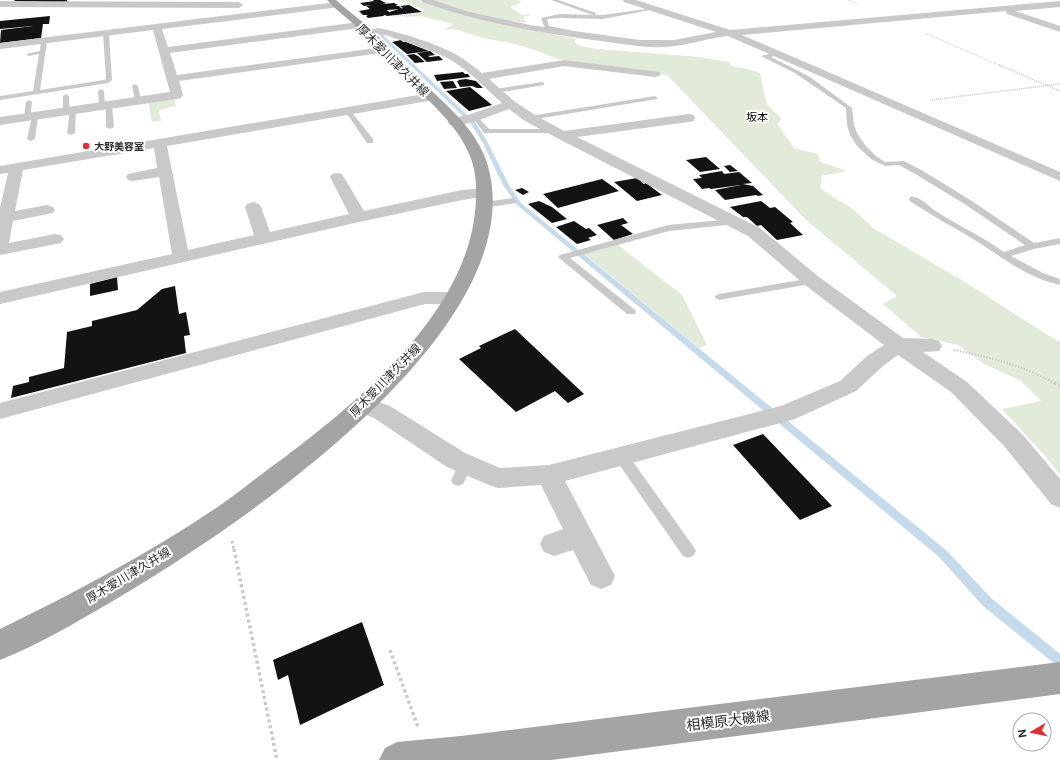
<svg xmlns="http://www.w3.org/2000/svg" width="1060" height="760" viewBox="0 0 1060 760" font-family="Inter,'Noto Sans JP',sans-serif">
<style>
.green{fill:#e2ead9}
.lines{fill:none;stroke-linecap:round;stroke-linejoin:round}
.stream{fill:#c5daea;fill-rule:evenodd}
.building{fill:#131313}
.path-far4{stroke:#c9c9c9;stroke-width:1;stroke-dasharray:1 1;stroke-linecap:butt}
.path-far3{stroke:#c9c9c9;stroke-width:1.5;stroke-dasharray:1 1;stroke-linecap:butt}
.path-far2{stroke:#c9c9c9;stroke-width:2;stroke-dasharray:1.5 1.5;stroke-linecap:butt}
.path-far1{stroke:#c9c9c9;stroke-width:3;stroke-dasharray:2.5 2.5;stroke-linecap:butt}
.path{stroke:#c9c9c9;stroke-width:3.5;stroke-dasharray:3 3;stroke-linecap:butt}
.service{fill:#c9c9c9;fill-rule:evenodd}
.minor{fill:#c9c9c9;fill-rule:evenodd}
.primary{fill:#a4a4a4;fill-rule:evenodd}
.poi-dot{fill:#e42d32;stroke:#fff;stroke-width:1.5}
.labels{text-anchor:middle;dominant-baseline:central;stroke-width:4;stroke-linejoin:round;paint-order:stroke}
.far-poi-label{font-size:10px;font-weight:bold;fill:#2c2c2c;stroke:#fff;text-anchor:start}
.far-neighbourhood-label{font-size:11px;fill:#000;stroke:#fff}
.street-label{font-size:12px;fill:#2c2c2c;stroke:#fff}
.near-street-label{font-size:14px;fill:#2c2c2c;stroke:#fff}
</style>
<rect width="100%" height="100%" fill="#fff"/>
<path class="green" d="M399 0H417L434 6 441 5 430 0H516L522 2 510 7 522 15 529 14 531 15 523 17 526 23 510 21 505 24 576 39 574 42 580 46 596 49 700 57 729 62 731 66 748 69 760 73 767 105 782 119 777 124 794 148 818 154 820 162 845 170 844 172 821 176V189L853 209 873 228 970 285 1046 334 1060 342V475L1045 456 1002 409 1041 401 1021 381 984 364 958 345 921 337 883 304 897 296 805 219 668 76 662 74 557 59 535 50 507 42 487 39 454 29 444 30 454 24 420 16 406 17 404 16 423 12V9Z
M174 98 176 106 159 110 161 121 152 122 148 100Z
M618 245 682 295 707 345 699 348 584 254Z"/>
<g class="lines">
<path class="stream" d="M380 34H382L475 122 488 143 509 185 521 203 947 551 991 598 1060 654V667L1056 665 983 606 939 557 517 205 503 185 483 143 471 124 380 36Z"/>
</g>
<path class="building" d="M14 0H67L68 3 15 1Z
M373 0H380L386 3 383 4 394 3 398 5 395 6H399L402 9 387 10 389 12 403 8 400 6 409 5 422 12 387 16 385 15 383 16 368 18 366 16 368 15H363L359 11 370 9 366 6 371 5 364 6 360 3 374 1Z
M50 16 49 24H43L41 38 0 43 1 30 33 26 0 29V21Z
M401 40 403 42H406L429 51 407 54 392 42Z
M430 51 435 55 428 56 430 57 439 56 443 60 427 62 417 53Z
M414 54 418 56 425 62 415 63 407 55Z
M463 72 465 74H468L470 77 437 81 434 75Z
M466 79 476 81 483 88H477L472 86 460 87 457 81H459L458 80Z
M453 81 457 88 444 89 440 82Z
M470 87 492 105 469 111 446 91Z
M706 157 720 169 700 172 686 160Z
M730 165 738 171 730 172 724 166Z
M722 171 724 174 739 172 752 183 743 184 753 186 763 195 758 196 756 195 725 200 715 190 741 185 711 189 709 188 702 189 693 179 702 178 699 175Z
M637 178 644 184 646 183 662 195 637 201 614 182Z
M602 179 619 191 558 208 543 194Z
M522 188 529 192 523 195 515 190Z
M539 201 552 207 567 219 552 223 528 204Z
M761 201 770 208 775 207 793 222 790 223 803 235 777 240 761 225 757 226 747 217H743L730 207Z
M623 218 628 223 621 225 633 234 614 240 597 225Z
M574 221 586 229 589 228 597 235 588 238 591 240 577 244 556 227Z
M117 277 118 290 90 296V284Z
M175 286 179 314 186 312 190 335 184 336 186 353 11 398 13 386 29 382V377L64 368 67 332 92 326V321L137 310 162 289Z
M515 329 584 394 568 403 555 391 516 412 459 359 481 348 479 346Z
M763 434 832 506 800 520 733 445Z
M362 622 384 685 300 725 288 675 278 680 273 660Z"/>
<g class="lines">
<path class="path-far4" d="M848 0 858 4
M392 16 417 15
M925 33 1001 66"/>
<path class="path-far3" d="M999 65 1060 91
M930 100 1060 84"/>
<path class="path-far2" d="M954 350C990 357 1024 366 1056 384"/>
<path class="path-far1" d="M1054 383 1060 386
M232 541 234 550"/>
<path class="path" d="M234 549 277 760
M390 650 418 727"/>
<path class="service" d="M551 0H558L596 13 595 15H603L653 8 655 9 603 19 560 18 547 19 549 26 569 30 570 31 567 33 545 28 541 18 560 14 593 15Z
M106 31 109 33 112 80 108 83 0 100V96L33 91 39 54 29 56 26 54 40 51 41 41 44 39 47 41 40 90 104 80 106 79 103 33Z
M776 52 779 54 778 55 771 57 810 77 852 108 854 125 858 135 866 146 876 156 885 162 904 161 923 171 972 201 1034 243 1060 238V244L1034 249 1011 256 1043 273 1060 279V285C1027 277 1009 262 981 244 958 229 933 217 910 201L909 199 910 197C918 195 928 205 934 210 957 225 982 236 1004 252L1025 245 966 205 917 175 899 165 885 166 871 159 857 146 850 135 847 125 846 108 795 73 761 56Z
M542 82 544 83V85L495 93 492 91 495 89Z
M135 84 138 86 141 100 138 102 135 100 132 86Z
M101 89 104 91 105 106 102 108 99 106 98 91Z
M66 94 69 96V111L66 113 63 111V96Z
M655 96 658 98 657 99 530 120 527 118 530 116Z
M29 100 32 102 30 117 27 119 24 117 26 102Z
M109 103 112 105 114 127 110 129 106 127V105Z
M73 108 76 110 75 133 71 135 67 133 70 110Z
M348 109 350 110 373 139V143H367L345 111Z
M35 114 38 116 35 139 31 141 27 139 32 116Z
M475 115 477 116 489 129H555L559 131 555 133H484L472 117Z
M513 198 517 201 516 203 483 208 479 205 483 202Z
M731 217 735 220 727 225 669 231 570 258 635 310 636 312 635 314H627L558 257 560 255 668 225 722 220Z
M812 278 817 281 816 283 719 300 714 297 719 294Z
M621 451 626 452 693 546 696 551 693 556 688 558 683 556 616 460 614 456 616 452Z
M466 459 471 460 473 464 463 484 458 486 453 484 451 480 461 460Z"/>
<path class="minor" d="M421 0H433L469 12 530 25 640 40H674L716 32 624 2 623 0H636L730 30 1060 1V7L1015 11 1060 26V32L1007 14 1006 11 742 35 1060 172V181L728 36C707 38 687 46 665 47 641 48 617 43 593 40 535 32 478 22 422 2Z
M0 1 239 2 243 5 239 8 0 7Z
M337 2 341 5 340 7 162 29 168 47 359 22 364 25 359 28 170 53 177 75 384 47 389 50 388 52 179 81 183 95 181 98 177 99 0 125V117L170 92 153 30 0 49V43Z
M378 28C403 33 435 43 457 55 466 60 474 67 482 73L564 60 659 72 661 74 659 76 655 77 564 66 489 79 514 101 535 115 564 131 689 114 694 115 695 118 694 121 689 122 577 137 760 228 819 277 903 338 932 339 939 341 942 346 939 351 923 352 967 382 1022 434 1060 479V508L1051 504 1004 446 951 392 898 355 883 366 856 391 795 419 565 481 615 576 611 585 601 589 591 585 573 550 554 556 544 552 540 544 544 536 563 529 541 485 498 488 489 485 447 467 374 418 357 411 354 405 357 399 365 397 390 406 465 453 500 468 549 465 781 406 840 381 867 356 884 345 805 285 748 236 557 138 525 121 509 109C494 114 464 128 449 125L448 122 449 119 471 114 502 103C485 88 469 70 449 59 430 49 407 43 386 35L378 34 368 36 363 33 365 31Z
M430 93 434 94 436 97 434 100 167 146 188 250 254 235 245 207 247 204 253 202 259 204 261 207 270 232 349 214 330 177 332 174 337 173 342 174 364 211 462 190 484 188 489 190 492 193 489 196 462 200 359 222 0 304V292L172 254 159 177 133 181 128 180 126 177 128 174 157 168 154 148 23 170 15 211 47 205 53 207 55 210 53 213 13 221 9 243 55 234 61 235 64 239 61 243 0 255V208L8 173 0 174V166Z
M424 292H452L459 294 462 298 459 302 452 304H425L0 419V403Z"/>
<path class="primary" d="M327 0H336C348 11 361 20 373 31 387 45 399 59 413 73 440 100 477 127 488 166 534 332 231 532 111 602 75 623 38 645 0 660V629C76 592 152 552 222 504 243 489 264 472 285 457 359 401 459 318 474 220 477 199 478 176 470 156 457 123 426 99 402 75 388 60 376 45 361 31 350 20 337 11 327 0Z
M1060 662V694L551 760H379L385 748 397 742 461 736Z"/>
</g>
<circle class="poi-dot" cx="86" cy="146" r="4"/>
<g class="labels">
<g class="far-poi-label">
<text x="94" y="146">大野美容室</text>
</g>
<g class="far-neighbourhood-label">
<text x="757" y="117">坂本</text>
</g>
<g class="street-label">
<text transform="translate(393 60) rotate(45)">厚木愛川津久井線</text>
<text transform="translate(385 380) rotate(-46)">厚木愛川津久井線</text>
<text transform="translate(128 575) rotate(-31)">厚木愛川津久井線</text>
</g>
<g class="near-street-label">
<text transform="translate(728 720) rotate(-7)">相模原大磯線</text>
</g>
</g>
<g transform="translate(1032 732) rotate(261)"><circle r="19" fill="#ffffff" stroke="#ababab"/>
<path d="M0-3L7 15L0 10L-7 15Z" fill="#e42d32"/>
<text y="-6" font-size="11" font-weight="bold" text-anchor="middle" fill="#2c2c2c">N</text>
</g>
</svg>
